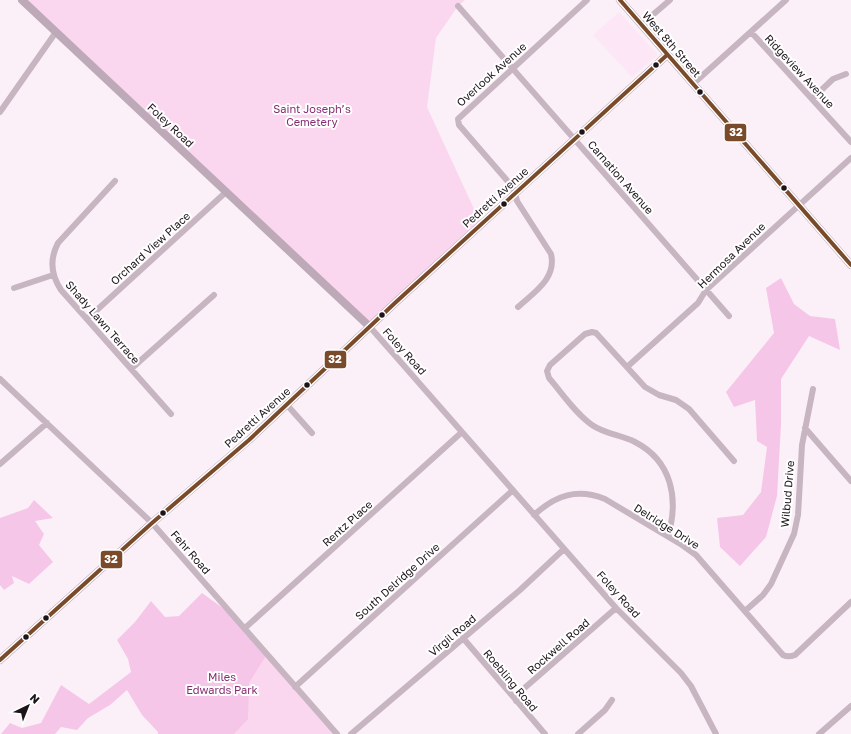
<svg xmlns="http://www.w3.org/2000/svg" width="851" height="734" viewBox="0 0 851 734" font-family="'Golos Text',sans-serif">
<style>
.built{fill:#fde7f6}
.green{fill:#fad7ef}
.forest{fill:#f6c6e8}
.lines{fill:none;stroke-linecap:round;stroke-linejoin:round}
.street{stroke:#c7b6c2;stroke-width:6}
.secondary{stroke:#bea9b8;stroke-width:8}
.bus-1-casing{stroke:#fff;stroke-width:7}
.bus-1{stroke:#7a4b2a;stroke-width:4}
.bus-dot{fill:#1d141a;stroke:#fff;stroke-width:1.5}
.labels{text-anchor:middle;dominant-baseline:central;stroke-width:4;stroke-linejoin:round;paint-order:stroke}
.street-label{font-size:11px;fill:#1d141a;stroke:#fff}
.park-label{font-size:11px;fill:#862e72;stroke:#fff}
.line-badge{stroke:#fff;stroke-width:1.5}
.badge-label{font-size:11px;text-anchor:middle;font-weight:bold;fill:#fff}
</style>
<rect width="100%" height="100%" fill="#fbf0f8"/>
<path class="built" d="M619 12 657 54V56L632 77 593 35Z"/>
<path class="green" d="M22 0H465L458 6 436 38 427 107 481 224 370 327Z
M234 616 337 734H176Z"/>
<path class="forest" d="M781 278 794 304 810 316 835 319 840 350 809 336 781 379V424L777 496 766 537 740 566 720 547 717 518 743 515 761 492 767 447 757 441 755 400 734 407 726 392 774 333 766 288Z
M34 500 53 518 35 521 44 534 39 545 53 562 29 584 12 576 14 583 4 590 0 585V518L28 508Z
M202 593 234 616 267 654 249 683 248 719 234 734H158V732L142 715 127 690 110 705 88 718 77 730 61 727 55 734H1L10 723 22 728 41 723 61 685 89 704 131 672 128 659 117 640 135 622 151 601 165 617 179 616Z"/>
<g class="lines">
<path class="street" d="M458 6 729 316
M641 25 670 0
M751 32 851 142
M693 84 786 0
M812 99 833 79 846 74
M0 112 56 32
M115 181 58 243C49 260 51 275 61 290L171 414
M14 288 53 275
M518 307C533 293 557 279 551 254L517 201 515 193 511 185 459 125 458 119 587 0
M87 319 226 192
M370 327 616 608 681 673 691 686 716 734
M627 367 698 303 706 290 851 158
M131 369 214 295
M0 379 152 523 337 734
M287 405 312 433
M805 428 851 481
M0 464 47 423
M534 515C556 495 577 488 605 499L682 545 696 555 783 655C787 657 790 657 795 655L851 602
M668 536C679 499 672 461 635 442 621 435 605 434 592 425 575 413 562 393 549 378L547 371 550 365 585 334 592 332 596 333 645 387 659 395 676 400 689 409 734 461
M745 611 763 595 771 584 794 534 798 515 802 445 813 389
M245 628 462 432
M463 638 545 734
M295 687 513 490
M516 701 521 691 536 678 616 608
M351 734 520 590 564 549
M578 734 605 710 612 700
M819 734 851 706"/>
<path class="secondary" d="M22 0 370 327
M620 0 851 265
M0 660 152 523 249 440 396 302 667 55"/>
<defs>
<path id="bus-1" d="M620 0 851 265
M0 660 152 523 249 440 396 302 667 55"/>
</defs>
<use href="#bus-1" class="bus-1-casing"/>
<use href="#bus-1" class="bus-1"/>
</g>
<g class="bus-dot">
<circle cx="656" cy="65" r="3.5"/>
<circle cx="700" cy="92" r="3.5"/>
<circle cx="582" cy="132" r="3.5"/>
<circle cx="784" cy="188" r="3.5"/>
<circle cx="504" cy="204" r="3.5"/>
<circle cx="382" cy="315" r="3.5"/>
<circle cx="307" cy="385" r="3.5"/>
<circle cx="163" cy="513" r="3.5"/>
<circle cx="46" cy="618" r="3.5"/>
<circle cx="26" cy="637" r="3.5"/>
</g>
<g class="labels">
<g class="street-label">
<text transform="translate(672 44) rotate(49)">West 8th Street</text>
<text transform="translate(800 71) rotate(47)">Ridgeview Avenue</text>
<text transform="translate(491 74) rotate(-42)">Overlook Avenue</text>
<text transform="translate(171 125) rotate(43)">Foley Road</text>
<text transform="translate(621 177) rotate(49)">Carnation Avenue</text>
<text transform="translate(495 197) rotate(-42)">Pedretti Avenue</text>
<text transform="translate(150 248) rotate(-42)">Orchard View Place</text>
<text transform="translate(731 255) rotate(-44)">Hermosa Avenue</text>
<text transform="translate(103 322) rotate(49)">Shady Lawn Terrace</text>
<text transform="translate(405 351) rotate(48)">Foley Road</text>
<text transform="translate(257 417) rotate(-42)">Pedretti Avenue</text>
<text transform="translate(787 494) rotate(-85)">Wilbud Drive</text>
<text transform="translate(347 523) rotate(-42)">Rentz Place</text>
<text transform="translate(667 526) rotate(32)">Delridge Drive</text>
<text transform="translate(191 552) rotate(49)">Fehr Road</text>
<text transform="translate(397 581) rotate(-42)">South Delridge Drive</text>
<text transform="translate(619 594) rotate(48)">Foley Road</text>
<text transform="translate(452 635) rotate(-40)">Virgil Road</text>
<text transform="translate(558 646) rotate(-41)">Rockwell Road</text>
<text transform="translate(511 680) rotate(50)">Roebling Road</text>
</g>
<g class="park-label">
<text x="312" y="108">Saint Joseph’s<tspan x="312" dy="13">Cemetery</tspan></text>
<text x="222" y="676">Miles<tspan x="222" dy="13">Edwards Park</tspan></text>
</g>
</g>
<g class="line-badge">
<rect x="724" y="123" width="23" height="19" rx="4" fill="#7a4b2a"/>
<rect x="324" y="350" width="23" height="19" rx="4" fill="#7a4b2a"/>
<rect x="100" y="550" width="23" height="19" rx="4" fill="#7a4b2a"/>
</g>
<g class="badge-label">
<text x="736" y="136">32</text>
<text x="335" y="363">32</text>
<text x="111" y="563">32</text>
</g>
<g transform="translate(28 706) rotate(43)" stroke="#ffffff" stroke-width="3" paint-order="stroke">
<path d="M0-3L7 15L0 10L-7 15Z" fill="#1d141a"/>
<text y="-6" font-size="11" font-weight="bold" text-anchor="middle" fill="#1d141a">N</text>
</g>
</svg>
